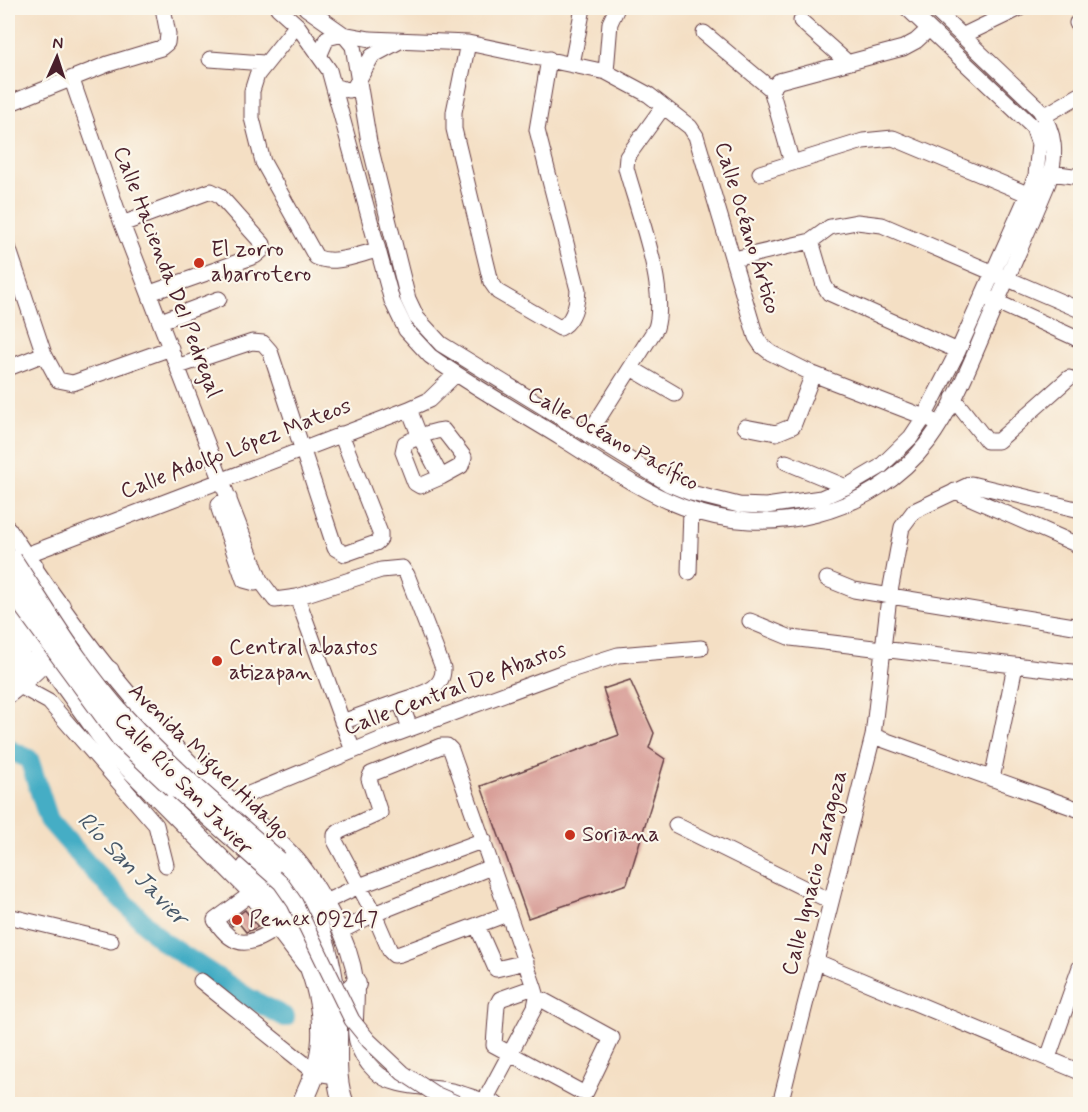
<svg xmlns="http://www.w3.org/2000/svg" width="1088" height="1112" viewBox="0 0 1088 1112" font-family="Mynerve,sans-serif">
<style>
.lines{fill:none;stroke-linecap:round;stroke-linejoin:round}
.river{stroke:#45adc5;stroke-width:20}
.building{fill:#d59791}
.minor-casing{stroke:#643c42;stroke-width:17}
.major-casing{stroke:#643c42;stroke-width:22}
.minor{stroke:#fff;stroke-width:15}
.major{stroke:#fff;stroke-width:20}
.minor-bridge-casing{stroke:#643c42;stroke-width:17;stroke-linecap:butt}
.major-bridge-casing{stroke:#643c42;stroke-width:22;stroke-linecap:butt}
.minor-bridge{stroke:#fff;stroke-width:15}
.major-bridge{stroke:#fff;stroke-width:20}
.poi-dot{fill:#c8321e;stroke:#fbf7ec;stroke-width:2}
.labels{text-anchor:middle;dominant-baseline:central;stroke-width:4.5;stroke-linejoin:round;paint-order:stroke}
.street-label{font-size:22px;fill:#4a1f2b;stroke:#fbf7ec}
.poi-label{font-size:22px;fill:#4a1f2b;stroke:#fbf7ec;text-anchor:start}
.water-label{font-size:24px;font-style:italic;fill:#485869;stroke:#fbf7ec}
</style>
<rect width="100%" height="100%" fill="#fbf7ec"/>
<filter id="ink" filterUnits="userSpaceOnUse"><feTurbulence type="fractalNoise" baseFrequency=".0167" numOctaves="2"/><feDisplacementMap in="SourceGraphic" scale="12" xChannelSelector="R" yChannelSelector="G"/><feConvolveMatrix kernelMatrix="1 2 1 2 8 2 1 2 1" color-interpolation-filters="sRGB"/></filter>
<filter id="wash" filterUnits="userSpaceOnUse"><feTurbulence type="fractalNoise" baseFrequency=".008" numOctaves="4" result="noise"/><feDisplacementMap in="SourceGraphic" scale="24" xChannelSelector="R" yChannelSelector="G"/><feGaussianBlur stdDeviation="1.35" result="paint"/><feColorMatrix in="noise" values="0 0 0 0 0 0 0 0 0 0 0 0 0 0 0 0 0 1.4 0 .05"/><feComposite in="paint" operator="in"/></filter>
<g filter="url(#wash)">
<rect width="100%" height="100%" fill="#f4dfc4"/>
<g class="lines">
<path class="river" d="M8 749 29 759 49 820 92 869 162 941 247 997 285 1017"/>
</g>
<g id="blocks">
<path class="building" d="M630 680 654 733 649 748 665 759 627 884 528 918 481 786 619 735 603 689Z
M245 910 258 927 246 932 238 922 232 926 229 922Z"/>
</g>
</g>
<g filter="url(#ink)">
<use href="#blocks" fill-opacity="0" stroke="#643c42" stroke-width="1.5"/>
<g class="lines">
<defs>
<path id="minor" d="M278 8 297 25 329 70 392 301 406 330 430 356C472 386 517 411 561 438 600 462 640 491 683 507 768 540 872 515 928 442 954 407 970 364 987 325 1007 278 1028 231 1048 183 1057 156 1056 133 1039 109L933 8
M306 8 343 34 353 46 369 142 408 299 417 318 441 344 669 484 691 493 739 505 766 506 821 498 846 487 880 467 911 437 923 419 958 351 1036 176 1039 144 1033 127 907 8
M801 21 847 62
M1077 23 1080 29
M297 25 257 75 252 91V118L263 162 316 257C334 266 359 254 378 250
M704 33 771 89
M962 36 1020 8
M468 43 454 112V129L491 282 498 292 560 328C574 322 577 304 578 290L537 130 549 59
M320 54 327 38 343 34 370 39 468 43 606 72 649 95 690 127 696 136 756 337 762 346 771 353 813 374 932 420
M210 59 264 63
M572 64 583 8
M606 72 610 23 617 8
M72 80 122 224 260 580 275 600 297 597
M336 87 349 90 354 88 372 56 400 41
M771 89 779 81 903 48 916 41 929 29
M771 89 792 163
M8 104 108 64 161 48 167 43 168 34 163 8
M1044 116 1080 95
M760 173 863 141 893 138 1037 198
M1051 173 1080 177
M122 224 211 191 219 195 263 244 261 251 255 256 150 293
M811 241 824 285 829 293 958 351
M8 247 44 354 58 380 73 383 171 348
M734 259 811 241 830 227 857 222 882 225 1080 310
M988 298 1080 340
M161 321 219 299
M179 366 252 342 263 343 270 351 335 548 345 554 376 543 380 539V533L341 434
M8 368 44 354
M631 368 675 394
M953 398 987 441H998L1069 378
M409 409 420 437 441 477 461 466 464 457 443 430C430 431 417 438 405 443L403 452 415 483 420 486 441 477
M745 427 776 433 793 426 813 374
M588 435 656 328C668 288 637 209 626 168L627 157 663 107
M786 462 846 487
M955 491 1080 546
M229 498 219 504V509L244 580 255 583 260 580
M8 528C61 609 118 687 185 757 218 792 259 819 292 854 309 871 323 897 334 918 345 938 353 960 356 982 359 1018 345 1042 375 1071 392 1089 429 1086 452 1091 467 1095 481 1101 496 1104
M26 555 409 409 429 400 456 374
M689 572 691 510
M827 579 854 590 1080 627
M750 621 791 638 1080 673
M18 685 49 702 156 825 166 865
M342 722 400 701
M873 736 1080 810
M353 751 297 597 381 570 402 568 407 575 443 668C444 691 419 694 400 701L410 728
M992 779 1015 666
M232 801 382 739 561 673 618 655 701 648
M676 825 830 901
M252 893 215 920C236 952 250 945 279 927
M325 902 359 886 484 840
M8 916 111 941
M477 926 496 969 526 962
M341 931 374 914 491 867
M815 961 1080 1072
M201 981 316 1073 336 1076
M534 987 500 999 497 1005 494 1045 581 1092H586L612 1038 537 997
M1048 1058 1080 967
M484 1102 535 1007 537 997 534 987 451 750 447 746H441L371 774 369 779 380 813 340 831 335 835V841L374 914 390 951 394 955 400 954 507 914
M780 1104 873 736 889 597 902 527 914 511 971 484 1080 510"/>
<path id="major" d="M19 594 32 582 33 566
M8 606 111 749 248 887 307 964
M15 620 19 653 17 669
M8 676C26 662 56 651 79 657 90 659 100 666 109 671
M8 693C25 679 53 658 58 635 60 626 59 615 60 606
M112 724 123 713 145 715
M278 861C320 906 336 967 337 1027 338 1054 334 1079 344 1104
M247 867C288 912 325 976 322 1039 321 1063 311 1083 302 1104
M337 1002 356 984"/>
</defs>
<use href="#minor" class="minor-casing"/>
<use href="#major" class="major-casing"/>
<use href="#minor" class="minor"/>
<use href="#major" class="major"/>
<defs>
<path id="minor-bridge" d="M174 788 281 883 295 903 352 1020 369 1041 403 1073 435 1094 458 1104"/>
<path id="major-bridge" d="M12 560C47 613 80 670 123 717 170 769 226 815 278 861
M8 584 122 739 174 788"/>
</defs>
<use href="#minor-bridge" class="minor-bridge-casing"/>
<use href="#major-bridge" class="major-bridge-casing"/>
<use href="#minor-bridge" class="minor-bridge"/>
<use href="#major-bridge" class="major-bridge"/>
</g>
</g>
<g class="poi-dot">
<circle cx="199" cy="263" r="6"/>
<circle cx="217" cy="661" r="6"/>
<circle cx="570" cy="835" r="6"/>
<circle cx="237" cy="920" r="6"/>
</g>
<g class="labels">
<g class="street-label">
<text transform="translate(747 228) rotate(73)">Calle Océano Ártico</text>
<text transform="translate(167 272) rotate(69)">Calle Hacienda Del Pedregal</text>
<text transform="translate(613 439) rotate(29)">Calle Océano Pacífico</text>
<text transform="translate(236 449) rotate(-21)">Calle Adolfo López Mateos</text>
<text transform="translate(455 689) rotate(-20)">Calle Central De Abastos</text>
<text transform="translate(209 762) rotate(44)">Avenida Miguel Hidalgo</text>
<text transform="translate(183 784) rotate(46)">Calle Río San Javier</text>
<text transform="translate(815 873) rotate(-76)">Calle Ignacio Zaragoza</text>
</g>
<g class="poi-label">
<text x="211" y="250">El zorro<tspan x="211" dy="25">abarrotero</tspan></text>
<text x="229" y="648">Central abastos<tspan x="229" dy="25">atizapan</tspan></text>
<text x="582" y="835">Soriana</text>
<text x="249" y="920">Pemex 09247</text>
</g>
<g class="water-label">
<text transform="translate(132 869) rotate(46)">Río San Javier</text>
</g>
</g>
<rect width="1088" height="1112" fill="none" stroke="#fbf7ec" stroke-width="30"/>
<g transform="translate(57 57) rotate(3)" stroke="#fbf7ec" stroke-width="4.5" paint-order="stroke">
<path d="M0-4.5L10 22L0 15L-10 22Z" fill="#4a1f2b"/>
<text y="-9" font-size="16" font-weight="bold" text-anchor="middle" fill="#4a1f2b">N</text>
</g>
</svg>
